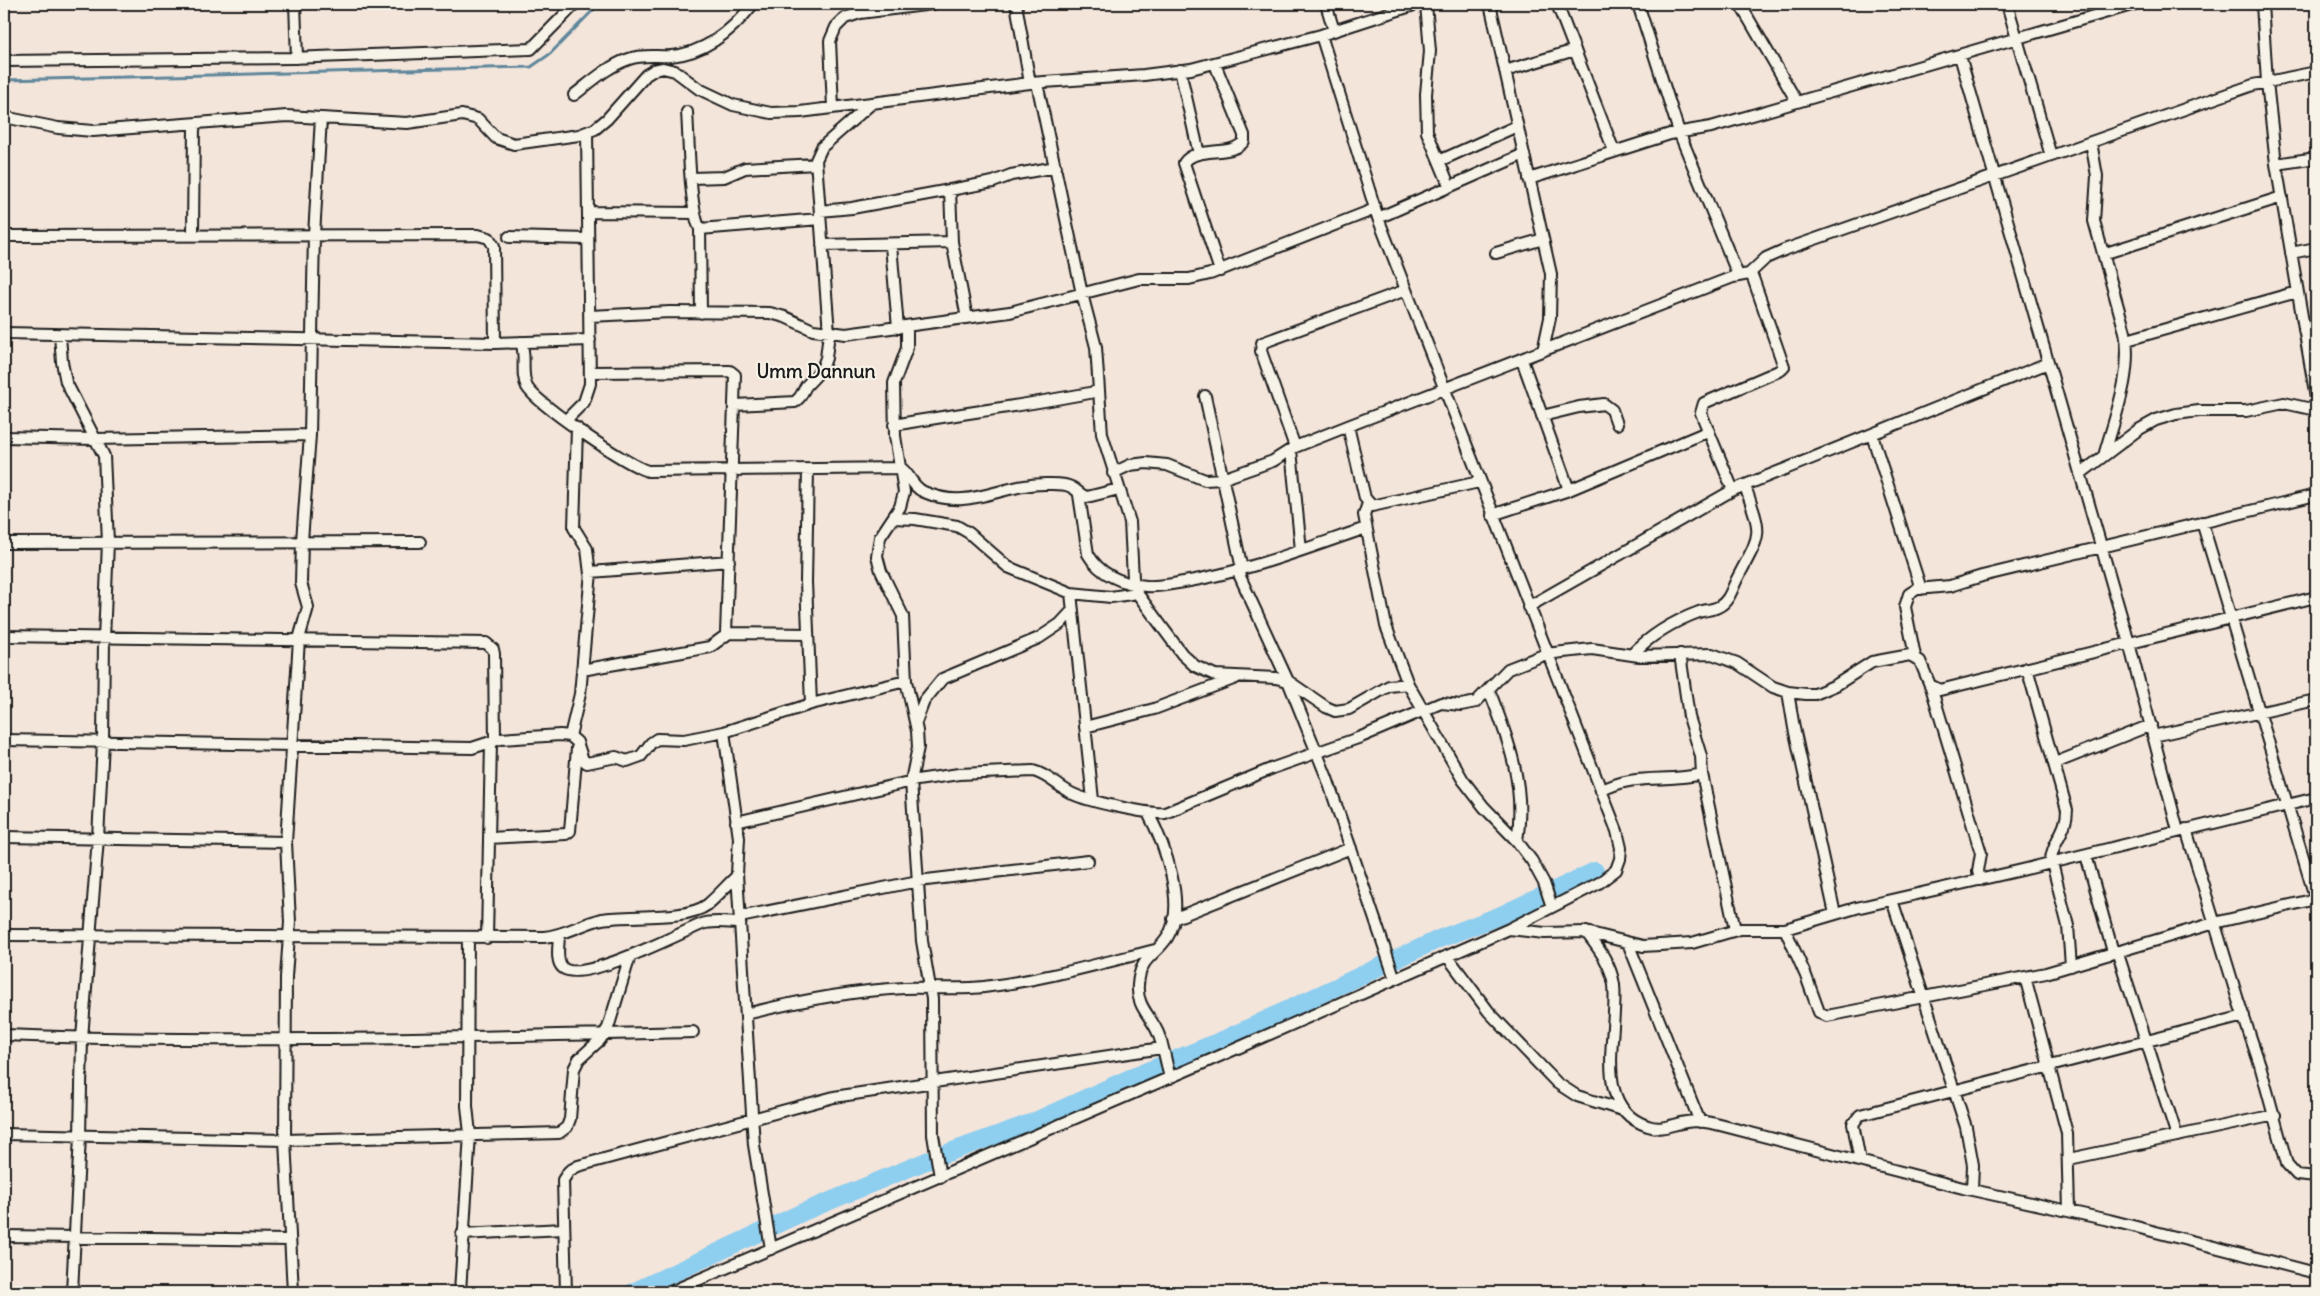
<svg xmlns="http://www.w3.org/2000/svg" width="2320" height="1296" viewBox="0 0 2320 1296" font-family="Delius,sans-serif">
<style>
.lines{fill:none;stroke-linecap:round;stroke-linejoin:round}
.stream{stroke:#60879b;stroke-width:3}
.river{stroke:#8eceef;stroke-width:18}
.minor-casing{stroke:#1c1c1c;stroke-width:14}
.minor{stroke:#f7f3e8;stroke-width:10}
.labels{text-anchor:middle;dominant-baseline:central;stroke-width:4;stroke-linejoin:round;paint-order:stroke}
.quarter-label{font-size:19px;font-weight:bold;fill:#1c1c1c;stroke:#f7f3e8}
</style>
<rect width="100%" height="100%" fill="#f4e5db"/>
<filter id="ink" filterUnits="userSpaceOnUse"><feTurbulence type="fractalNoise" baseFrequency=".02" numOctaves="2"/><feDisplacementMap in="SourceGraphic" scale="10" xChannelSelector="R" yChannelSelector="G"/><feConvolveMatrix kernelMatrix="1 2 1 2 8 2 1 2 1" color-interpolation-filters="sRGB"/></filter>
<g filter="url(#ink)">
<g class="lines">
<path class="stream" d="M4 80 531 67 550 54 599 4"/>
<path class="river" d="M633 1292 801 1213 936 1157 1033 1122 1130 1078 1227 1038 1439 939 1499 916 1595 871"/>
<defs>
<path id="minor" d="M295 4 297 58
M1016 4 1030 83
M1326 4 1334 31
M1426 4 1430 51 1426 94 1427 132 1449 185
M1490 4 1551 274 1550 318 1543 351
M1557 4 1614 151
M1638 4 1679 132 1738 275
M1740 4 1797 102
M2007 4 2051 156
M2262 4 2267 82 2276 164 2316 398
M1960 56 2129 643 2178 831
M4 61 291 58 531 49 575 4
M1215 64 1244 135V141C1232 158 1196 145 1184 163L1220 271
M1180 70 1199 154
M1505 71 1575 50
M1037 83 1082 294 1096 347 1102 434 1130 522 1133 578 1137 593 1182 654 1195 666 1215 675 1276 678 1288 681 1327 778 1395 979
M574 95C591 82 608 66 629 59 643 54 656 57 671 56 706 53 732 31 753 4
M833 108 830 41 836 27 845 18 860 13 933 4
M687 112C689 138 689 208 700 229
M4 117 58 128 93 131 287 116 407 123 462 115 478 119 496 138 514 144 579 135 595 129 607 119 646 75 654 70 663 68 675 71 699 89 733 105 771 113 800 112 1030 83 1144 75 1191 69 1321 35 1417 4
M2091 142 2097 176 2094 221 2125 332C2133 373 2115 416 2104 456
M1439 161 1517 126
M2276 164 2316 158
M691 178 724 177 745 168 816 164
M1529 179 1670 134 1711 127 2135 4
M950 190 952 242 967 318
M820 211 852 208 993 182 1011 175 1056 167
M588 212 695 213
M1378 218 1524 154
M193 235 194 124
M4 236 478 235 489 238 494 246 495 343
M509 237 588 239
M822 245 952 242
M891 245 898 328
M1496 253 1543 239
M2291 253 2316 248
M2103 254 2282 197
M1749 274 1766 258 1784 250 2253 85 2316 72
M701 313 700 229 820 219
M590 316 670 312 770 313 785 317 813 330 846 334 1010 312 1139 279H1189L1210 274 1375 209
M907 326V348L894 383 895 436 904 492 900 507 880 537 877 556 881 571 903 616 906 681 917 731 918 747 911 781 922 941 932 999 933 1135 940 1177
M2304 330 2316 329
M4 333 495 343 590 340
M60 335 62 362 66 382 104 456 108 542 104 639 103 742 98 838 82 1038 80 1136 72 1292
M2127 340 2297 292
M521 342C527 357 520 373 527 387 537 404 628 466 648 471L901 468C910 474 912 487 924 492 970 512 999 484 1045 484 1052 484 1065 483 1071 487 1078 490 1079 495 1087 497L1119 489
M1522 360 1569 490
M590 372 730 371 735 375 726 634
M1205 396 1242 569
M735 405 795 402 800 397 806 386 822 369 826 358 829 333 816 160 822 147 871 104
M1542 416 1579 407 1604 404 1612 410 1617 424
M566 420 584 402 590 384 587 132
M894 425C962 413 1031 405 1099 391
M1348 426 1365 498 1372 506 1479 482
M577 428 574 528 587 549 590 574
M1872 435 1921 589
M4 437 94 439 310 435
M1295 447 1261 351 1262 343 1406 290
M1291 450 1301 550
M808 470 806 582 811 704
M1113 473 1130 465 1146 463 1167 465 1205 480 1222 479 1273 461 1295 447 1348 426 1733 277 1749 274 1753 278 1784 367 1781 370 1704 403 1701 413 1733 490
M2080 474 2138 430 2156 420 2176 414 2199 411H2246L2284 403 2316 410
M1079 495 1088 554C1100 575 1123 584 1146 586 1158 587 1171 584 1184 582 1246 572 1307 548 1366 528
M1368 503 1364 515 1386 626 1408 684 1463 780 1484 807 1517 841 1532 861 1544 883 1552 907
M1492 515 1569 490 1709 431
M893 518 915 519 957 526 969 533 1008 567 1071 593 1111 597 1137 593
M2202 522 2316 900
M4 543 420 542
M1237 570 1288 681 1326 707 1335 711 1349 709 1389 686 1408 684
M1071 593 1093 800
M1528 607 1733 490 2048 363
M4 636 486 643 493 649 494 654 495 741
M1680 654 1689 717 1701 756 1702 774 1735 930
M1631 655C1650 636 1674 621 1699 612 1705 610 1712 610 1718 607 1729 602 1732 589 1737 579 1762 531 1763 538 1745 486
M1915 656 1905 607 1909 594 1917 589 1950 586 1982 576 2316 495
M2027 668 2067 810C2067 831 2053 840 2051 859L2068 926 2071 966
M582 670 710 647 729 633 807 634
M1931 687 1981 853 1978 871 1980 880
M1489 690C1509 740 1526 787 1517 841
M1788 692 1794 728 1835 914
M916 722 924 701 942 679 1039 638 1060 624 1073 610
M1085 727 1154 709 1236 678
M724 732 739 838 737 874 754 1145 771 1249
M570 736 580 694 591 572 729 561
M2153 736 2316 700
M4 740 472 748 500 739 560 735 570 736 577 742 583 760 587 763 616 757 627 761 641 756 651 743 657 739 684 740 724 732 811 704 906 681
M2055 763 2151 725
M1601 791C1635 772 1667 783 1702 774
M1148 813C1164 843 1188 906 1167 938 1155 956 1140 957 1138 985 1136 1006 1151 1016 1158 1033 1164 1047 1166 1063 1170 1078
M736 822 917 780 959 774 1033 771C1049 775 1058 787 1073 794 1087 801 1150 815 1165 813L1273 768 1361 737 1441 703 1461 705 1476 702 1508 669 1546 654 1563 652 1592 649 1639 656 1712 654 1737 663 1773 687 1788 692 1806 694H1815L1836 685 1872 662 1910 655 1920 661 1930 685 1940 690 2316 597
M2186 829 2238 1000 2260 1065 2287 1164 2297 1175 2316 1177
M4 837 286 842
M489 838 566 834 570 831 577 748
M2086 855 2113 952
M1892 900 1966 1127 1973 1165 1972 1190
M740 917 918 881 1088 861
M1173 919 1351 848
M1509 929 1545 933 1586 932 1643 946 1692 943 1740 929H1785L1856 908 2022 870 2316 798
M1785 929 1806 976 1819 1012 1827 1016 2046 973 2214 923 2316 899
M1586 932C1599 949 1611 964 1614 985 1619 1030 1590 1108 1648 1126 1662 1131 1672 1124 1686 1122 1697 1120 1709 1122 1720 1125L1963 1188 2109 1220 2316 1273
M4 935 544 937C565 935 581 924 602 919 630 914 685 921 707 905 718 896 727 885 737 876
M559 935C559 944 555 962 563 968 582 984 680 933 702 924 713 920 729 923 740 923
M487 938 491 743
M1628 943 1700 1122
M2117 951 2177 1136
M1447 956 1489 1012 1557 1083 1577 1096 1622 1110
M2025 977 2067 1133 2069 1211
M746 1014C798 1001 850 991 904 988 930 987 958 990 984 987 1042 980 1098 964 1155 950
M4 1035C233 1044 463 1037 693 1032
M4 1134 285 1140 559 1133 567 1127 570 1119 574 1069 579 1059 600 1040 608 1028 630 956
M2069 1159 2275 1115
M1860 1161 1853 1124 1860 1115 2244 1016
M462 1234 564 1229
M4 1236 290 1240
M293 1292 285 1140 286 977 290 922 286 842 299 639 308 607 301 583 302 541 310 435 314 235 321 118
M460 1292 470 1134 467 1106 468 938
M566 1292 563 1180 569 1171 578 1166 834 1097 1162 1048
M670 1292 1206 1062 1509 929 1599 883 1616 870 1620 859 1621 848 1617 831 1378 218 1321 35"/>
</defs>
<use href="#minor" class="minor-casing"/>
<use href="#minor" class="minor"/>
</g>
</g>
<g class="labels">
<g class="quarter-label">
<text x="816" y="371">Umm Dannun</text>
</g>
</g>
<rect width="2320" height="1296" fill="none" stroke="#f7f3e8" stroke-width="20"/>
<rect x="10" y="10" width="2300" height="1276" fill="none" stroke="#1c1c1c" stroke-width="2" filter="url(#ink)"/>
</svg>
